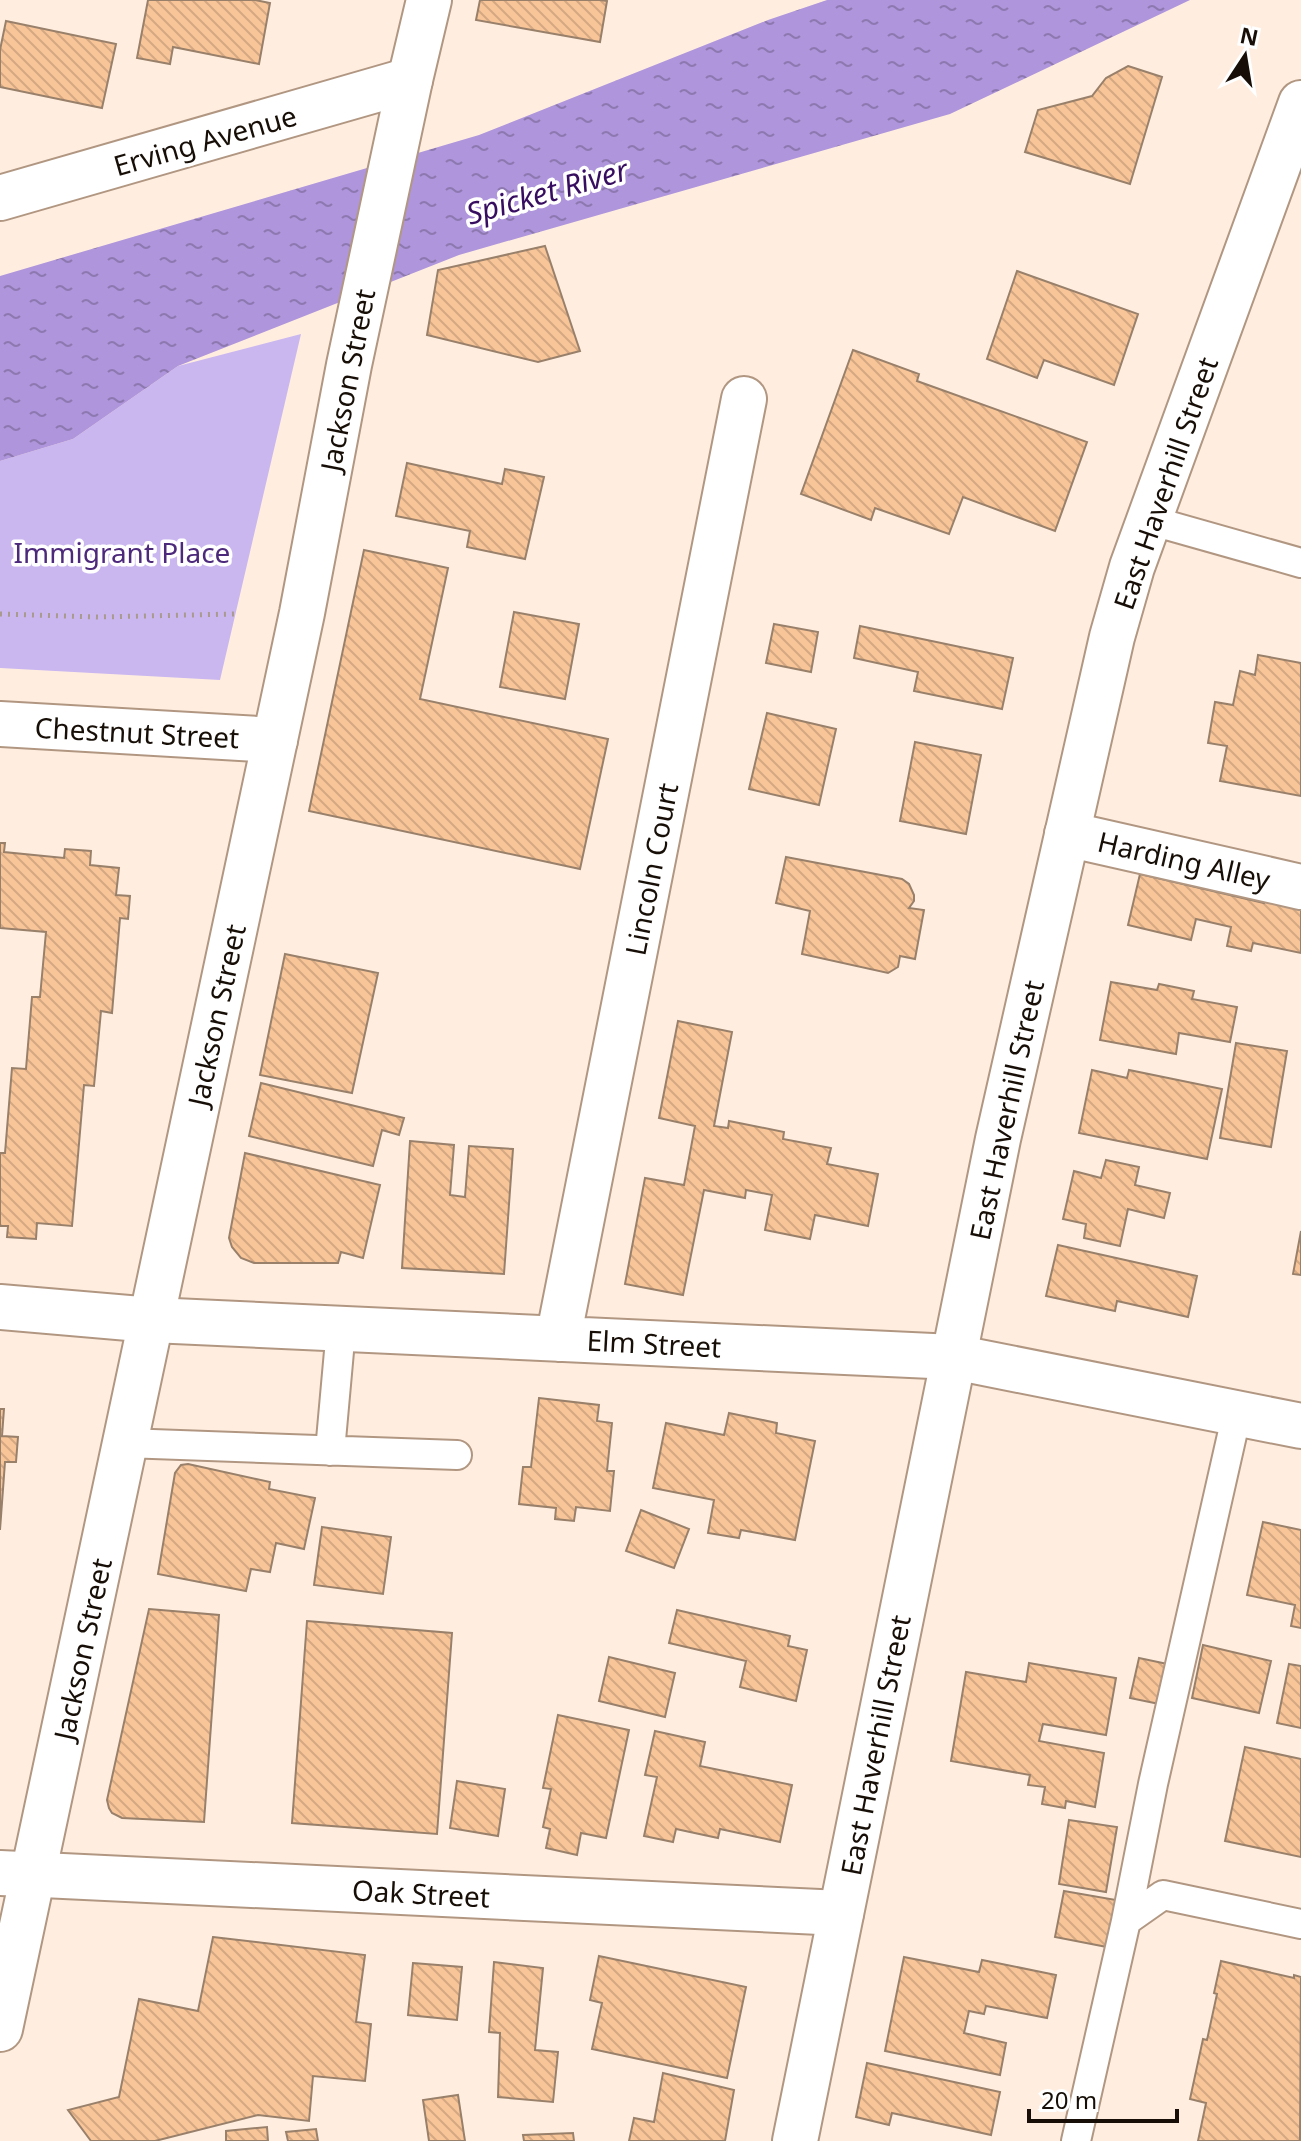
<svg xmlns="http://www.w3.org/2000/svg" width="1301" height="2141" viewBox="0 0 1301 2141" font-family="'Noto Sans',sans-serif">
<style>
.green{fill:#cbb7f0}
.water{fill:url(#water-ripples)}
.building{fill:url(#building-back-hatch);stroke:#99806b;stroke-width:2}
.lines{fill:none;stroke-linecap:round;stroke-linejoin:round}
.lane-casing{stroke:#b19782;stroke-width:32}
.street-casing{stroke:#b19782;stroke-width:48}
.secondary-casing{stroke:#b19782;stroke-width:48}
.path{stroke:#a89a8e;stroke-width:5;stroke-dasharray:2 6;stroke-linecap:butt}
.lane{stroke:#fff;stroke-width:28}
.street{stroke:#fff;stroke-width:44}
.secondary{stroke:#fff;stroke-width:44}
.labels{text-anchor:middle;dominant-baseline:central;stroke-width:7;stroke-linejoin:round;paint-order:stroke}
.street-label{font-size:28px;fill:#170f07;stroke:#fff}
.park-label{font-size:28px;fill:#4d297b;stroke:#fff}
.water-label{font-size:30px;font-style:italic;fill:#370d60;stroke:#fff}
</style>
<defs>
<pattern id="water-ripples" width="26" height="14" patternUnits="userSpaceOnUse" patternTransform="scale(2)"><rect width="26" height="14" fill="#af95db"/><path d="M2 4q2-2 4 0t4 0M15 11q2-2 4 0t4 0" fill="none" stroke="#8d78b0"/></pattern>
<pattern id="building-back-hatch" width="6" height="6" patternUnits="userSpaceOnUse" patternTransform="scale(2)"><rect width="6" height="6" fill="#f8c598"/><path d="M-1 5l2 2M0 0l6 6M5-1l2 2" fill="none" stroke="#d4a882"/></pattern>
</defs>
<rect width="100%" height="100%" fill="#ffeee0"/>
<path class="green" d="M301 334 220 680 0 668V461L73 439 178 366Z"/>
<path class="water" d="M827 0H1190L950 114 459 255 178 366 73 439 0 461V276L479 135 768 20Z"/>
<path class="building" d="M148 0H255L270 3 259 64 173 47 170 64 137 58Z
M480 0H600L607 1 600 42 476 20Z
M6 21 116 44 102 108 0 87V50Z
M1128 66 1162 77 1130 184 1025 152 1038 110 1092 96 1106 78Z
M545 246 580 351 538 362 427 335 438 270Z
M1017 271 1138 314 1114 385 1044 360 1037 378 987 359Z
M853 350 919 374 917 381 1087 442 1055 531 963 497 949 534 875 508 871 520 801 494Z
M407 463 502 484 505 469 544 477 525 559 467 547 470 531 396 516Z
M364 550 448 568 420 699 608 739 580 869 309 811Z
M514 612 579 624 565 699 500 687Z
M774 624 818 632 811 672 766 663Z
M860 626 1013 658 1002 709 914 691 918 672 854 658Z
M1258 655 1301 663V796L1220 781 1227 746 1208 743 1215 702 1233 705 1240 671 1255 675Z
M767 713 836 729 819 805 749 789Z
M915 742 981 755 966 834 900 821Z
M0 843H5L4 852 64 858 65 849 91 851 90 865 119 868 116 895 130 896 128 919 120 918 112 1013 101 1011 94 1086 84 1085 72 1226 37 1223 36 1239 7 1237 8 1226H0V1153H5L12 1068 26 1069 32 997H40L46 932 0 928Z
M786 857 902 879 909 884 914 895V901L909 908 924 910 915 959 900 956 898 967 888 973 802 954 810 911 776 903Z
M1140 874 1264 903 1266 896 1301 903V953L1253 943 1251 951 1227 946 1231 927 1196 919 1191 940 1128 925Z
M285 954 378 973 352 1093 260 1075Z
M1111 982 1157 990 1159 984 1194 991 1192 999 1237 1007 1230 1042 1179 1033 1176 1054 1100 1040Z
M678 1021 732 1032 714 1126 728 1128 729 1121 784 1132 783 1139 831 1148 827 1164 878 1174 868 1226 815 1215 810 1239 765 1230 772 1195 746 1190 745 1198 704 1190 683 1295 625 1284 645 1178 684 1185 695 1126 659 1118Z
M1236 1043 1287 1051 1271 1147 1220 1138Z
M1092 1070 1127 1078 1129 1070 1222 1089 1207 1159 1079 1133Z
M261 1083 404 1118 399 1135 382 1130 373 1166 249 1136Z
M410 1141 454 1145 450 1195 465 1197 469 1146 513 1149 504 1274 402 1268Z
M245 1153 380 1185 363 1258 341 1252 338 1263H254L241 1258 232 1247 229 1238Z
M1106 1160 1139 1167 1135 1185 1170 1193 1164 1218 1128 1209 1120 1246 1084 1238 1086 1224 1063 1219 1074 1171 1101 1178Z
M1301 1231V1275L1293 1274Z
M1058 1245 1197 1276 1188 1317 1117 1301 1115 1311 1046 1296Z
M539 1398 599 1405 597 1421 612 1423 607 1471H614L610 1511 576 1507 574 1521 555 1519 556 1508 519 1504 523 1467H531Z
M0 1409H4L2 1436 18 1437 16 1462H5L0 1530Z
M729 1413 777 1423 776 1433 815 1441 795 1540 741 1530 739 1538 708 1533 714 1500 653 1488 666 1423 724 1435Z
M188 1464 270 1482 269 1489 315 1498 304 1549 276 1543 270 1572 251 1569 246 1591 158 1574 175 1473 181 1465Z
M641 1510 689 1529 674 1568 626 1551Z
M1263 1522 1301 1530V1628L1291 1626 1295 1605 1247 1595Z
M322 1527 391 1537 383 1594 314 1585Z
M149 1609 219 1615 204 1822 122 1818 112 1813 109 1808 107 1800Z
M677 1610 790 1636 788 1646 807 1650 796 1701 740 1687 746 1661 669 1643Z
M307 1621 452 1633 437 1834 292 1823Z
M1203 1645 1271 1661 1259 1713 1192 1698Z
M609 1657 675 1673 665 1717 599 1701Z
M1139 1658 1177 1666 1169 1706 1130 1698Z
M1029 1663 1116 1678 1106 1735 1043 1724 1039 1741 1104 1753 1095 1807 1066 1801 1065 1808 1042 1804 1045 1787 1028 1785 1030 1775 951 1761 966 1672 1026 1682Z
M1289 1664 1301 1666V1728L1277 1723Z
M558 1715 629 1730 606 1838 581 1833 577 1855 546 1848 550 1829 543 1827 551 1789 543 1788Z
M655 1731 705 1742 700 1766 792 1785 780 1842 720 1829 718 1838 676 1829 673 1842 644 1836 657 1777 645 1775Z
M1245 1747 1301 1759V1857L1225 1841Z
M457 1781 505 1789 498 1836 450 1828Z
M1069 1820 1117 1827 1106 1892 1059 1884Z
M1064 1891 1116 1900 1107 1947 1055 1937Z
M213 1937 365 1955 356 2022 371 2024 365 2081 313 2076 309 2121 258 2115 155 2141H91L68 2110 119 2097 139 1999 198 2011Z
M599 1956 746 1987 727 2078 592 2049 602 2003 590 2000Z
M904 1957 979 1972 982 1960 1056 1975 1047 2018 986 2006 984 2014 969 2011 964 2033 1006 2043 1000 2075 885 2051Z
M1221 1961 1294 1978V1975L1301 1977 1300 2141H1198L1206 2103 1190 2099 1203 2039 1207 2040 1217 1994 1214 1993Z
M494 1962 543 1968 535 2050 558 2052 553 2102 498 2097 500 2033 489 2032Z
M413 1963 462 1967 457 2020 408 2015Z
M867 2063 1000 2092 991 2135 892 2113 889 2125 856 2117Z
M663 2073 734 2090 725 2141H629L634 2118 654 2122Z
M458 2095 465 2141H429L423 2100Z
M267 2127 268 2141H226V2131Z
M316 2129 318 2141H288L286 2132Z
M573 2133 574 2141H524L523 2135Z"/>
<g class="lines">
<defs>
<path id="lane" d="M1149 520 1301 563
M125 1443 457 1455
M330 1451 341 1329
M1126 1921 1153 1784 1237 1413
M1076 2141 1126 1921 1163 1895 1301 1924"/>
<path id="street" d="M0 198 410 80
M0 724 275 740
M1067 834 1301 887
M0 1307 152 1320 954 1357 1301 1426
M558 1339 744 399
M0 1873 841 1913"/>
<path id="secondary" d="M0 2029 302 613 349 365 410 80 429 0
M795 2141 998 1139 1112 637 1132 567 1301 103"/>
</defs>
<use href="#lane" class="lane-casing"/>
<use href="#street" class="street-casing"/>
<use href="#secondary" class="secondary-casing"/>
<path class="path" d="M0 614 98 617 235 614"/>
<use href="#lane" class="lane"/>
<use href="#street" class="street"/>
<use href="#secondary" class="secondary"/>
</g>
<g class="labels">
<g class="street-label">
<text transform="translate(205 140) rotate(-16)">Erving Avenue</text>
<text transform="translate(347 380) rotate(-79)">Jackson Street</text>
<text transform="translate(1165 483) rotate(-71)">East Haverhill Street</text>
<text transform="translate(137 732) rotate(3)">Chestnut Street</text>
<text transform="translate(1184 860) rotate(13)">Harding Alley</text>
<text transform="translate(651 869) rotate(-79)">Lincoln Court</text>
<text transform="translate(216 1015) rotate(-78)">Jackson Street</text>
<text transform="translate(1006 1110) rotate(-78)">East Haverhill Street</text>
<text transform="translate(654 1343) rotate(3)">Elm Street</text>
<text transform="translate(82 1649) rotate(-78)">Jackson Street</text>
<text transform="translate(875 1745) rotate(-79)">East Haverhill Street</text>
<text transform="translate(421 1893) rotate(3)">Oak Street</text>
</g>
<g class="park-label">
<text x="122" y="552">Immigrant Place</text>
</g>
<g class="water-label">
<text transform="translate(547 191) rotate(-16)">Spicket River</text>
</g>
</g>
<g transform="translate(1245 56) rotate(12)" stroke="#ffffff" stroke-width="6" paint-order="stroke">
<path d="M0-6L14 30L0 20L-14 30Z" fill="#170f07"/>
<text y="-12" font-size="22" font-weight="bold" text-anchor="middle" fill="#170f07">N</text>
</g>
<path d="M1029 2109v12h148v-12" fill="none" stroke="#170f07" stroke-width="4"/>
<text x="1041" y="2109" font-size="24" fill="#170f07" stroke="#ffffff" stroke-width="6" paint-order="stroke">20 m</text>
</svg>
